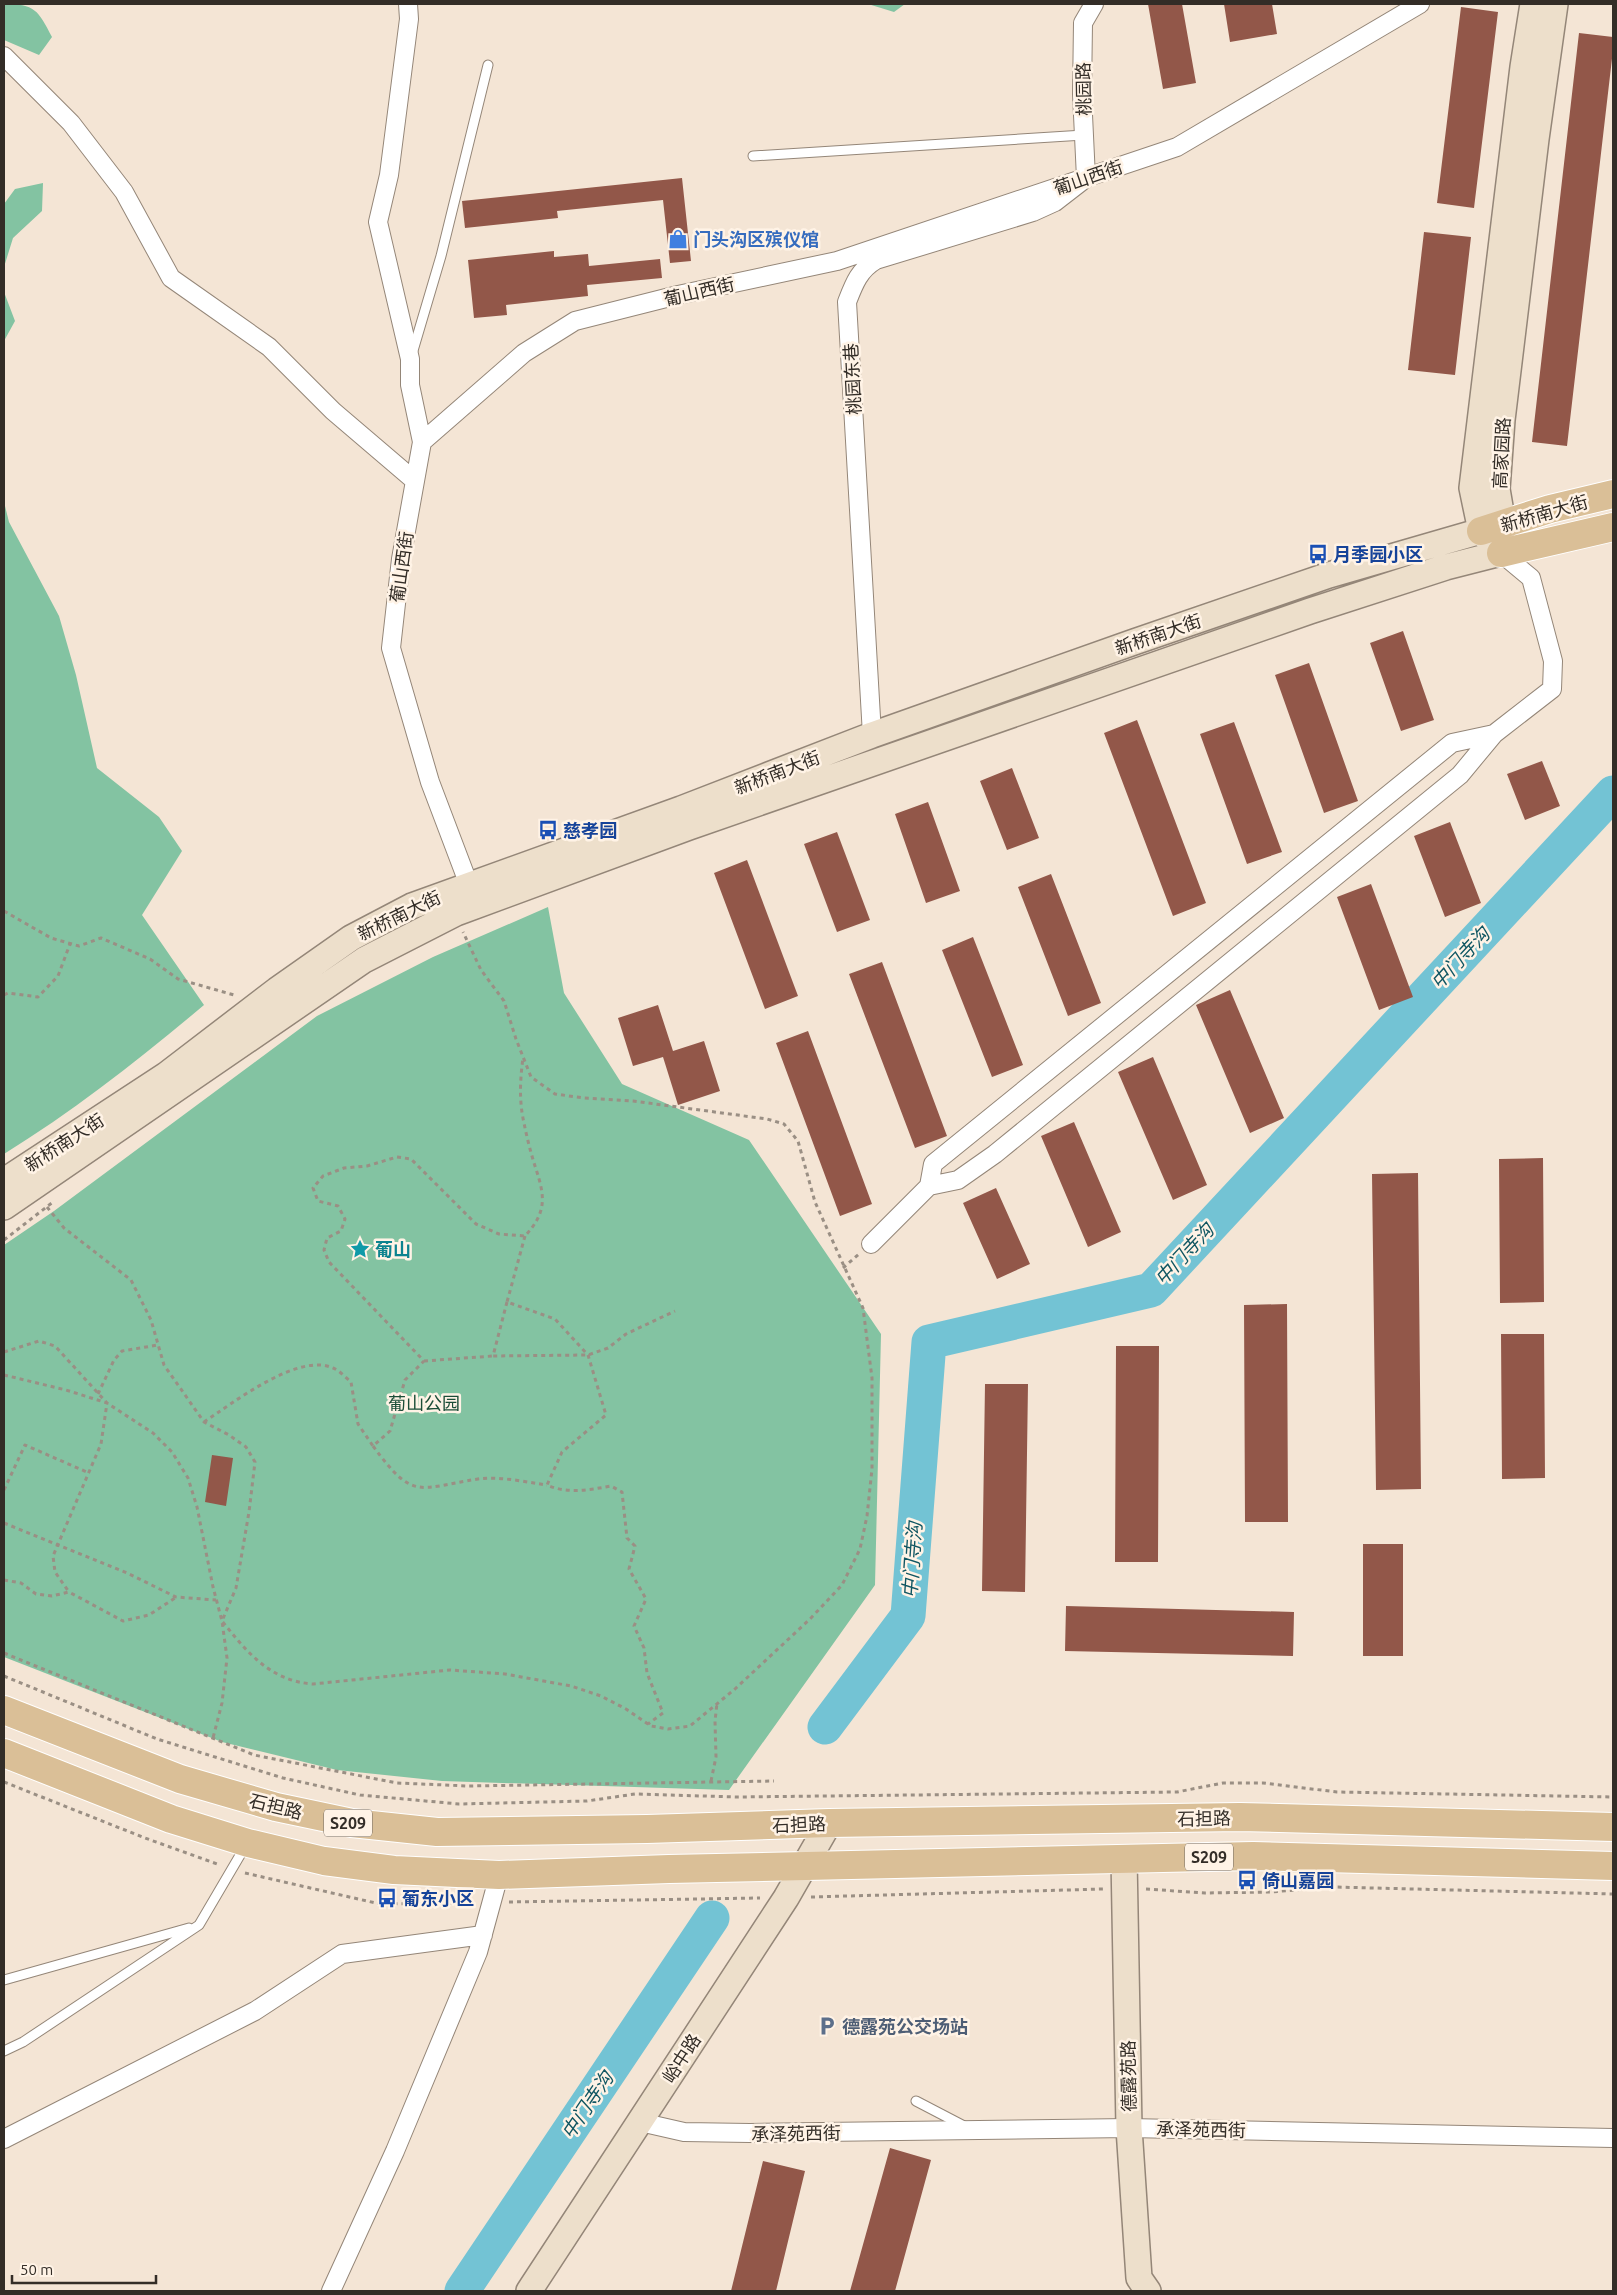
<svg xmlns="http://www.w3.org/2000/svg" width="1617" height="2295" viewBox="0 0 1617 2295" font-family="Ubuntu,'Noto Sans SC',sans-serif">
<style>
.forest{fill:#83c3a2}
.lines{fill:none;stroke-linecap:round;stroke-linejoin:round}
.river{stroke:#73c3d4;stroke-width:35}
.building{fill:#925749}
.lane-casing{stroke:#948678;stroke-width:11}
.street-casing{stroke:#948678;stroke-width:20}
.secondary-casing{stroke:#948678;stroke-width:28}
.primary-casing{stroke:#fff;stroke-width:30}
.path{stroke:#9a8f84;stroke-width:3;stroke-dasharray:4 4;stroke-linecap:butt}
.lane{stroke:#fff;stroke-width:9}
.street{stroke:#fff;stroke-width:18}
.secondary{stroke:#eddfcb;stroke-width:25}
.primary{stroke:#dabf97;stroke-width:28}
.labels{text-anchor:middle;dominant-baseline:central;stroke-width:5;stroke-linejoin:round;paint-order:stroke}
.shield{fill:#fff3e6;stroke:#706860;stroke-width:1}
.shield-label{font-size:16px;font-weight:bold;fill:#332d27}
.street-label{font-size:18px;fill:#332d27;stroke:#fff3e6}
.shop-label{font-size:18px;font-weight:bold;fill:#366cbe;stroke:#fff3e6;text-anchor:start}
.transit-label{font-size:18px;font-weight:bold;fill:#164399;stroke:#fff3e6;text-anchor:start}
.culture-label{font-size:18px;font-weight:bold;fill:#0d838f;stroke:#fff3e6;text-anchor:start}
.park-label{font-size:18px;fill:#1b4d37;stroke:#fff3e6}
.service-label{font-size:18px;font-weight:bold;fill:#4e5e75;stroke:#fff3e6;text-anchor:start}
.water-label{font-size:19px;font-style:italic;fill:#105662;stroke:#fff3e6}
</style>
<rect width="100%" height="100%" fill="#f4e5d5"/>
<path class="forest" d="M4 4C35 4 38 10 52 37L39 55 4 40Z
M868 4H905L894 12Z
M43 183 42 211 13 238 4 267V204L15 189Z
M4 292 15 321 4 341Z
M4 502 9 522 59 616 76 675 97 768 159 817 182 851 142 915 204 1005C140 1059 75 1110 4 1154Z
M548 907 564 993 622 1084 749 1140 881 1334 875 1585 729 1790 442 1781 337 1770 222 1742 4 1657V1245L54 1211 317 1016 433 957Z"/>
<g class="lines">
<path class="river" d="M825 1727 908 1616 929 1342 1151 1290 1613 793
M462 2291 712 1918"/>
</g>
<path class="building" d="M1148 4H1182L1196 83 1163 89Z
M1224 4H1272L1277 34 1230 42Z
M1461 7 1498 12 1474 208 1437 203Z
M1579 33 1613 37V50L1567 446 1532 442Z
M682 178 691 261 670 263 663 200 557 211 558 218 465 228 462 201Z
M1424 232 1471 237 1455 375 1408 370Z
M554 251V257L588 254 589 266 660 259 662 278 587 285 588 296 506 305 507 315 474 318 468 260Z
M1403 631 1434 720 1401 731 1370 643Z
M1309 663 1358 801 1324 813 1275 675Z
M1137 720 1206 903 1173 916 1104 733Z
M1234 722 1282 852 1247 864 1200 734Z
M1542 761 1560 806 1525 820 1507 774Z
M1012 768 1039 838 1007 850 980 781Z
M928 802 960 891 926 903 895 814Z
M1450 822 1481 903 1445 917 1414 836Z
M837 832 870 920 837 932 804 844Z
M747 860 798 996 765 1009 714 873Z
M1051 874 1101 1003 1068 1016 1018 887Z
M1371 884 1413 997 1379 1010 1337 897Z
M973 937 1023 1065 992 1077 942 950Z
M882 962 947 1136 915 1148 849 974Z
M1230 990 1284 1118 1250 1133 1196 1005Z
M658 1005 673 1051 704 1041 720 1091 678 1105 663 1057 633 1066 618 1018Z
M808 1031 872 1204 840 1216 776 1043Z
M1153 1057 1207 1185 1173 1200 1118 1072Z
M1074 1122 1121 1232 1088 1247 1041 1136Z
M1543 1158 1544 1302 1500 1303 1499 1159Z
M1418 1173 1421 1489 1376 1490 1372 1174Z
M996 1188 1030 1264 997 1279 963 1203Z
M1287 1304 1288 1522H1245L1244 1305Z
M1501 1334H1544L1545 1478 1502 1479Z
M1116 1346H1159L1158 1562H1115Z
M985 1384H1028L1025 1592 982 1591Z
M212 1455 233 1458 226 1506 205 1502Z
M1363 1544H1403V1656H1363Z
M1066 1606 1294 1612 1293 1656 1065 1651Z
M890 2148 931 2160 895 2291H850Z
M763 2161 805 2171 776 2291H731Z"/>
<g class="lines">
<defs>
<path id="lane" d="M753 156 1084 135
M412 354 441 256 488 65
M4 1980 189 1928
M4 2051 23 2042 199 1925 246 1845
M916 2101 964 2126"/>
<path id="street" d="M408 4 409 19 389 175 378 222 410 359V385L422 442
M4 56 71 123 124 192 171 278 269 347 333 411 415 481
M872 735 847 302C854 284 859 270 876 260L1033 212 1055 202 1086 178 1082 94 1083 23 1094 4
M469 885 430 782 391 648 401 559 422 442 524 353 575 321 678 295 837 261 1177 147 1420 4
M929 1186 933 1164 1452 743 1494 734
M871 1244 929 1186 958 1180 995 1154 1460 775 1494 734 1552 689 1553 661 1531 578 1501 553
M640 2122 684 2132 750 2133 1129 2128 1613 2138
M4 2139 255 2011 342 1954 483 1935
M331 2291 395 2151 478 1952 499 1875"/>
<path id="secondary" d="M1501 543 1503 524 1497 489 1502 420 1536 139 1555 4
M1492 544 1481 531 1472 488 1523 67 1533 4
M4 1181 166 1075 277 990 351 938 412 906 681 809 872 735 1134 642 1329 575 1481 531
M4 1207 364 960 456 913 689 827 1310 611 1446 567 1501 553
M1124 1858 1129 2128 1139 2278 1148 2291
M529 2291 786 1898 829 1823"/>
<path id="primary" d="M1481 531 1550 509 1613 494
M1501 553 1613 527
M4 1710 180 1779 276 1807 352 1823 437 1832 647 1829 829 1823 1240 1817 1613 1827
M4 1753 171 1819 248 1843 324 1861 394 1870 499 1875 669 1869 1253 1856 1613 1866"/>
</defs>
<use href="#lane" class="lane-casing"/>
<use href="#street" class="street-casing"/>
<use href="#secondary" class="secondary-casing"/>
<use href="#primary" class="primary-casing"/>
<path class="path" d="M4 911 51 938 79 946 101 938 150 959 178 979 234 995
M4 995 8 993 38 997 58 976 70 944
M47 1207 64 1228 131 1280 151 1320 164 1365 204 1422 229 1435 246 1447 255 1462 249 1512 236 1588 222 1621C247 1652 270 1681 313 1684L450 1670 505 1674 571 1686 601 1696 626 1709 651 1726 668 1729 690 1726 735 1689 810 1619 842 1585 860 1549 867 1516 872 1469V1378L863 1308 815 1202 798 1141 784 1124 767 1119 633 1101 584 1098 555 1094 531 1077 516 1039 504 1001 481 970 463 932
M525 1236 507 1302 555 1319 588 1355 606 1415 562 1452 547 1485C567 1494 589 1490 611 1486L622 1492 627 1538 635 1546 629 1569 646 1599 634 1626 644 1648 647 1673 663 1713 648 1724
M4 1240 53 1202
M843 1268 859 1254
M507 1302 493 1356 588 1355 608 1348 626 1334 675 1311
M4 1352 39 1341 55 1346 107 1403 153 1433 172 1452 188 1478 197 1507 213 1587 222 1621 227 1658 222 1703 213 1738
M424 1361 493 1356
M4 1375 66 1390 107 1403 101 1444 53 1556 55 1572 69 1592
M98 1394 114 1360 122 1351 158 1345
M204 1422C233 1403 298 1352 333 1368 339 1370 346 1378 351 1382L358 1424 373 1446 390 1431 405 1380 424 1361 329 1262 324 1250 327 1238 341 1231 345 1219 338 1206 318 1201 313 1188 323 1176 344 1168 367 1166 397 1157 411 1159 476 1224 499 1234 525 1236C547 1212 545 1197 536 1169 531 1154 527 1138 524 1123 519 1101 520 1080 523 1058
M373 1446C414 1502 418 1488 478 1479 500 1476 525 1482 547 1485
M4 1490 25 1445 89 1473
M4 1523 127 1573 176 1597 216 1600
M4 1580 21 1583 36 1594 52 1596 69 1592 123 1621 149 1615 175 1598
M4 1653 254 1755 397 1783 468 1786 774 1781
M4 1676 157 1739 283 1778 360 1795 459 1804 587 1801 635 1794 737 1797 1177 1792 1223 1783H1263L1337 1792 1613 1797
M711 1781 716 1757 715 1721 717 1703
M4 1782 145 1838 220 1865
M245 1873 380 1904 473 1903
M1146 1889 1205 1893 1271 1892 1333 1887 1613 1894
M811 1897 1103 1889
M509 1902 760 1898"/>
<use href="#lane" class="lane"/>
<use href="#street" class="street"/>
<use href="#secondary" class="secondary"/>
<use href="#primary" class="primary"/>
</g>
<defs>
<symbol id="shop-bare" viewBox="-9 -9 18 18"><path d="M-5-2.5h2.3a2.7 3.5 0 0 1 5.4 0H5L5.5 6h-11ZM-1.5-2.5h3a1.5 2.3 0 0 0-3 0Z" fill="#3f7fe0" stroke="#fff3e6" stroke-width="2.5" paint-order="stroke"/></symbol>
<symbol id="bus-bare" viewBox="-9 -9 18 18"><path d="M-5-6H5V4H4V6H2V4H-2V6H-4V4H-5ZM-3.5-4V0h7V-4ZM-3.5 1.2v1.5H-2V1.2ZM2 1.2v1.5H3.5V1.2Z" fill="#1a4fb4" stroke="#fff3e6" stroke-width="2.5" paint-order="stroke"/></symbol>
<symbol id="sight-bare" viewBox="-9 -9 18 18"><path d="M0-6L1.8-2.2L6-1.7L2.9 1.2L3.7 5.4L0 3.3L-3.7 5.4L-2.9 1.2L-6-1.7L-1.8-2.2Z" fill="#0f9aa8" stroke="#fff3e6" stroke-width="2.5" paint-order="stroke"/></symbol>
<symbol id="parking-bare" viewBox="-9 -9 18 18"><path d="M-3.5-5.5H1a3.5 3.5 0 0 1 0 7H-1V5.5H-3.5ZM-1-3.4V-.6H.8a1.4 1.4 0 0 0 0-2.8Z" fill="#5c6f8a" stroke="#fff3e6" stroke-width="2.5" paint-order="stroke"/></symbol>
</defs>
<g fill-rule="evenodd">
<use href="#shop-bare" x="664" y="225" width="28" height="28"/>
<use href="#bus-bare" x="1304" y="540" width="28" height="28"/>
<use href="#bus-bare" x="534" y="816" width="28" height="28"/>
<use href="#sight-bare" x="346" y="1235" width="28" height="28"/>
<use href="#bus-bare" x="1233" y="1866" width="28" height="28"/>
<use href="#bus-bare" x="373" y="1884" width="28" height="28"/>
<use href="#parking-bare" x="813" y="2012" width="28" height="28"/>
</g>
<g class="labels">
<g class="shield">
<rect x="324" y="1809.5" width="48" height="27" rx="4"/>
<rect x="1185" y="1843.5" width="48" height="27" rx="4"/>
</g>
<g class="shield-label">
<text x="348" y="1823">S209</text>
<text x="1209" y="1857">S209</text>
</g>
<g class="street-label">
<text transform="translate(1083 89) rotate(-91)">桃园路</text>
<text transform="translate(1088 177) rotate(-19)">葡山西街</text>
<text transform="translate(699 291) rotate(-13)">葡山西街</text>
<text transform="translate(852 379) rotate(-93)">桃园东巷</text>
<text transform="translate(1501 453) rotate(-87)">高家园路</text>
<text transform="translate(1544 513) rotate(-16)">新桥南大街</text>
<text transform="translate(401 567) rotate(-82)">葡山西街</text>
<text transform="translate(1158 634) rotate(-19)">新桥南大街</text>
<text transform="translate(777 772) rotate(-21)">新桥南大街</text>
<text transform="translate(399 915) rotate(-26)">新桥南大街</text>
<text transform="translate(64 1142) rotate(-33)">新桥南大街</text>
<text transform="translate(276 1806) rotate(14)">石担路</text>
<text transform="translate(1204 1818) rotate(-1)">石担路</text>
<text transform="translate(799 1824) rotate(-2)">石担路</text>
<text transform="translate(681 2058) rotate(-57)">峪中路</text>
<text transform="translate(1128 2076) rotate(-91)">德露苑路</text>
<text transform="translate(1201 2129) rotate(1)">承泽苑西街</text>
<text transform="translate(796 2133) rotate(-1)">承泽苑西街</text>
</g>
<g class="shop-label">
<text x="693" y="239">门头沟区殡仪馆</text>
</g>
<g class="transit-label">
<text x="1333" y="554">月季园小区</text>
<text x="563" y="830">慈孝园</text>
<text x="1262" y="1880">倚山嘉园</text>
<text x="402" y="1898">葡东小区</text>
</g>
<g class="culture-label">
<text x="375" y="1249">葡山</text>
</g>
<g class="park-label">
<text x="424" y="1403">葡山公园</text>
</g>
<g class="service-label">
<text x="842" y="2026">德露苑公交场站</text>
</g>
<g class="water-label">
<text transform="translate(1460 958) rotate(-47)">中门寺沟</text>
<text transform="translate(1184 1254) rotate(-47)">中门寺沟</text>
<text transform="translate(912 1560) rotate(-86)">中门寺沟</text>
<text transform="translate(587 2105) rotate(-56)">中门寺沟</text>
</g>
</g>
<rect width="1617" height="2295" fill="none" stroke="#332d27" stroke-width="10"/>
<path d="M12 2275v8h144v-8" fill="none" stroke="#332d27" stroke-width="2.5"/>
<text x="20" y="2275" font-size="15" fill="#332d27" stroke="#fff3e6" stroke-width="4" paint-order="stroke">50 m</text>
</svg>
